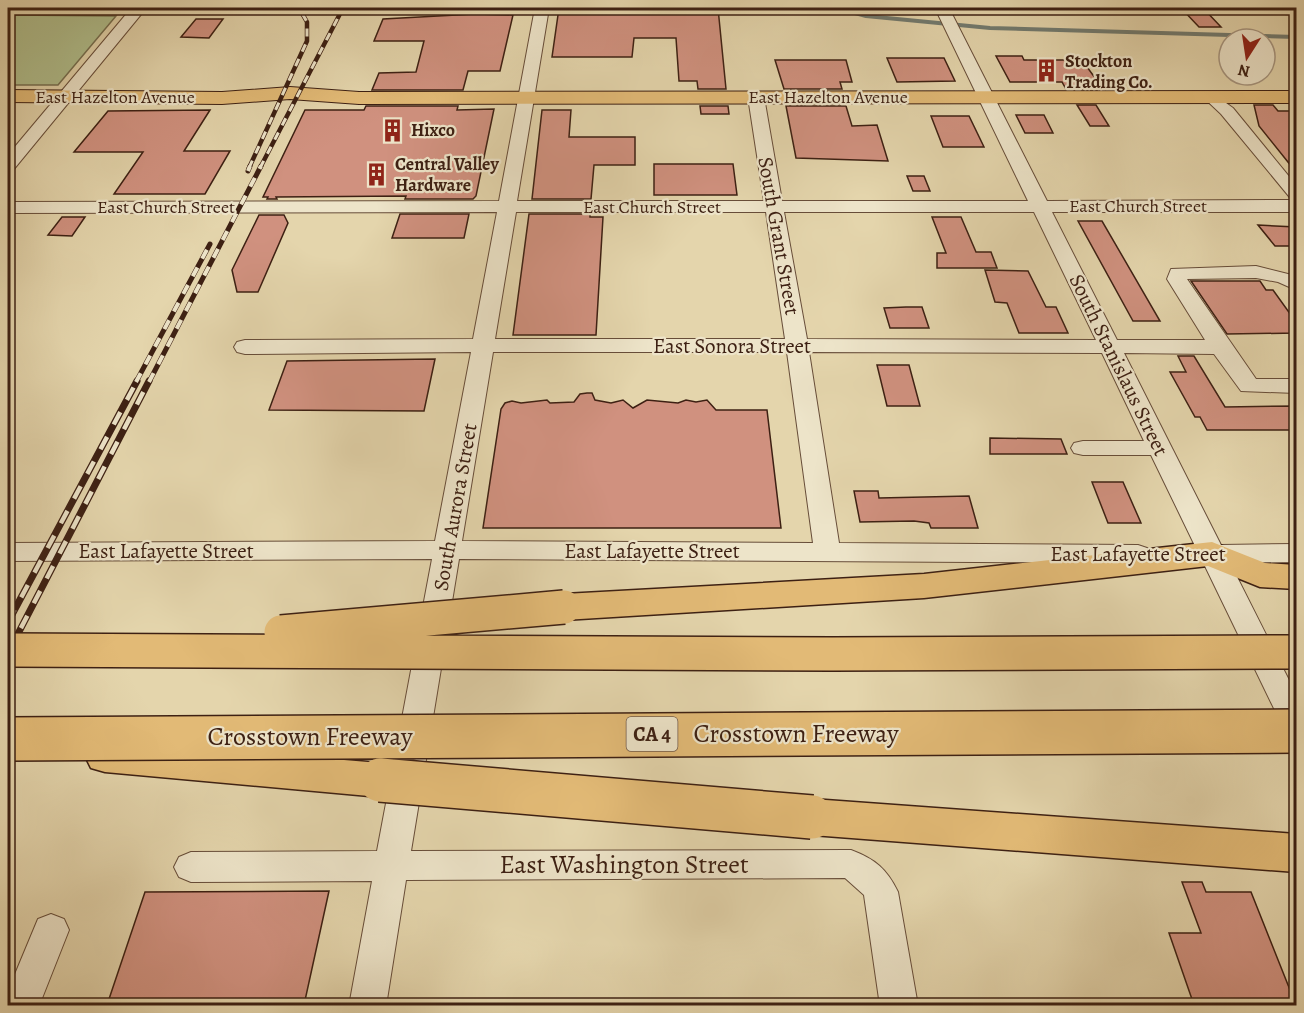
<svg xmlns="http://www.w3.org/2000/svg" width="1304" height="1013" viewBox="0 0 1304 1013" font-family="Alegreya,serif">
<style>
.green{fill:#b0be8c;stroke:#766f50;stroke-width:1.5}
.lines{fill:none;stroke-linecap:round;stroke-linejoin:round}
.stream{stroke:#727b70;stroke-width:4}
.building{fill:#d0917f;stroke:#3d2013;stroke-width:1.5}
.minor-casing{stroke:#674d39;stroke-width:2}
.major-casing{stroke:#3d2013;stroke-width:2}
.highway-casing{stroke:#3d2013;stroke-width:3}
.minor{fill:#ede4c9;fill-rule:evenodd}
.major{fill:#e2ba76;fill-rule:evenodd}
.highway{fill:#e2ba76;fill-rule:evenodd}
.rail-far2-casing{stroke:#3d2013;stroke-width:4.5}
.rail-far1-casing{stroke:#3d2013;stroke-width:5}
.rail-casing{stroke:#3d2013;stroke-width:7}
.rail-far2{stroke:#ede4c9;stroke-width:3;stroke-dasharray:8;stroke-linecap:butt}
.rail-far1{stroke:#ede4c9;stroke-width:4;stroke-dasharray:10;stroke-linecap:butt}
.rail{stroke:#ede4c9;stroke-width:4.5;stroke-dasharray:14;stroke-linecap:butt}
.highway-bridge-far1-casing{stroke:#3d2013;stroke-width:36;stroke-linecap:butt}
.highway-bridge-casing{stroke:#3d2013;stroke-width:46;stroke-linecap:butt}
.highway-bridge-far1{stroke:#e2ba76;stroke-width:33}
.highway-bridge{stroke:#e2ba76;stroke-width:43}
.labels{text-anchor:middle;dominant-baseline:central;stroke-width:4.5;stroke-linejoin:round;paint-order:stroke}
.far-poi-label{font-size:18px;font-weight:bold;fill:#3d2013;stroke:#ede4c9;text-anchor:start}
.far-street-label{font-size:18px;fill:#3d2013;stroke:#ede4c9}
.shield{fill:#ede4c9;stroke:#725b4a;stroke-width:1.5}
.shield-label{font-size:20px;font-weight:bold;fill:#3d2013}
.street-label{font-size:21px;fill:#3d2013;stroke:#ede4c9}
.near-street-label{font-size:26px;fill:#3d2013;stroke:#ede4c9}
</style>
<rect width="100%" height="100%" fill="#e4d5ac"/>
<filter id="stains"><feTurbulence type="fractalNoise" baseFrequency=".00333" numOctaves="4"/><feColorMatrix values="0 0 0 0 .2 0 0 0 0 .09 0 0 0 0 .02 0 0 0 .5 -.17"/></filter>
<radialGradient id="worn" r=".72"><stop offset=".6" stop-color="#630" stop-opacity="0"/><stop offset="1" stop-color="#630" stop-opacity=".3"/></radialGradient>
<path class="green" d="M8 15 116 16 58 85H8Z"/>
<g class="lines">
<path class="stream" d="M837 8 866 16 990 28 1296 37"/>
</g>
<path class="building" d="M559 8H718L726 89H698L697 81H679L676 38H634L632 57H552Z
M1181 8H1203L1221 27H1199Z
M475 14 513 15 500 71H468L463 90H372L379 73 416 72 424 41H374L383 19Z
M196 19H223L209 38 181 37Z
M996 56H1022L1024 60H1082L1098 82H1080L1085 89H1066L1062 82H1010Z
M887 58H944L955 81 897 82Z
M775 60H846L852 82H840L842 89H784Z
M1077 105H1096L1109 126H1090Z
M1254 105H1273L1278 111H1296V172L1259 126Z
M366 106H458L457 110 494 109 476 196 473 199H405L406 196 276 197 277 199H267L268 197H263L305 110H364Z
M700 106H728L729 114H701Z
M786 106H846L852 126 877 125 888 161 796 158Z
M210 110 184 151H230L205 194H114L143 152H74L108 111Z
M542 110H571L569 137H635V165H594L591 199H532Z
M1016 115H1044L1053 133H1025Z
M931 116H969L984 147H943Z
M654 164H733L737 195H654Z
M907 176H924L930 191H913Z
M400 214H469L464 238H392Z
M529 214H590V217H603L596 335H513Z
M259 215H284L288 223 258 292H237L232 270Z
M62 217H85L72 236 48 235Z
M932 217H961L976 252H991L997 268H937V253H946Z
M1078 221H1102L1160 321H1133Z
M1258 225 1296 227V246H1275Z
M985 270 1028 271 1046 307H1056L1068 333H1019L1007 303 995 302Z
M1191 281H1260L1266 290H1273L1296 322V333L1227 334Z
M906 307H922L929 328H890L884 308Z
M1178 356H1194L1225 407 1296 406V430H1207L1200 417H1195L1170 372H1186Z
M435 359 424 411 269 410 287 361Z
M877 365H909L920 406H887Z
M587 393H592L595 400 611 403 623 400 633 408 647 400 678 403 686 400 696 402 707 400 716 410H767L781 528H483L501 409 505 403 512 401 521 403 547 400 550 403 574 402 580 394Z
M990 438 1061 439 1067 454H990Z
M1092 482H1123L1141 523H1108Z
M854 491H878L879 498 969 496 978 528H931L929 523 914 521 860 522Z
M1182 882H1202L1206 892H1251L1296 1005H1194L1169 933H1201Z
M329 891 304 1005H107L145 892Z"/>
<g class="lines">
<defs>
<path id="minor" d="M8 8H274L267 12H143L14 169 8 170V155L128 12H8Z
M535 8H549L517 201H764L748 97 756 92 764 97 782 201H1028L935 8H949L1047 201 1292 200 1221 114 1203 97 1211 92 1233 108 1296 185V212H1052L1117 340H1205L1167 279 1171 269 1256 266 1296 276V290L1278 282 1256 278 1187 279 1256 379H1296V393L1241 391 1214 354 1124 353 1221 545 1296 544V562L1230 563 1296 694V735L1285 731 1281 723 1203 562 1195 554 1197 550 1151 455H1083L1074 453 1071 448 1074 443 1083 441H1144L1102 353 809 352 839 543 1138 545 1147 548 1151 554 1147 560 1138 563 459 559 411 851 851 850C875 859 887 869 898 892L918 1006H880L864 895 845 878 406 880 386 1006H349L372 881 191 882 179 877 174 867 179 857 191 852 377 851 432 559 8 561V543L435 541 471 352 245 354 237 352 234 347 237 342 245 340 473 339 497 212 8 213V202L499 201ZM516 212H766L785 339H495ZM784 212H1034L1096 340 807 339ZM493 352H787L813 543 462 541Z
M1253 8H1296V15L1260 12Z
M51 914 64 919 69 930 39 1006H8V991L38 919Z"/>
<path id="major" d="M290 87 359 92 1296 91V103L359 104 290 99 222 104 8 102V90L222 92Z"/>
<path id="highway" d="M1212 542 1265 563 1296 565V589L1260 587 1208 566 924 598 564 620 551 616 546 607 551 598 564 594 924 574Z
M105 740 380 763 395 768 401 780 395 792 380 797 105 772 91 768 85 756 91 744Z
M812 799 1296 834V872L812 835 797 830 791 817 797 804Z"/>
</defs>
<use href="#minor" class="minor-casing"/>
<use href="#major" class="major-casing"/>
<use href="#highway" class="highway-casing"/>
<use href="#minor" class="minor"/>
<use href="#major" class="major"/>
<use href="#highway" class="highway"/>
<defs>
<path id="rail-far2" d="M249 168 307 41V22L299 8
M260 168 343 8"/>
<path id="rail-far1" d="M248 171 250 166
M136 382 210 244
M149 382 261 166"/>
<path id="rail" d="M8 622 137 381
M8 653 149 381"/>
</defs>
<use href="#rail-far2" class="rail-far2-casing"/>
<use href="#rail-far1" class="rail-far1-casing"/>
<use href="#rail" class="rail-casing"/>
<use href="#rail-far2" class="rail-far2"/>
<use href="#rail-far1" class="rail-far1"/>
<use href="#rail" class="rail"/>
<defs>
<path id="highway-bridge-far1" d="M281 632 564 607
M8 650 832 654 1296 652"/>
<path id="highway-bridge" d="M8 739 1296 731
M380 780 812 817"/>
</defs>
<use href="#highway-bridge-far1" class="highway-bridge-far1-casing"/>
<use href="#highway-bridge" class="highway-bridge-casing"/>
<use href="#highway-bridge-far1" class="highway-bridge-far1"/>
<use href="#highway-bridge" class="highway-bridge"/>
</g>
<defs>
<symbol id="building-bare" viewBox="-9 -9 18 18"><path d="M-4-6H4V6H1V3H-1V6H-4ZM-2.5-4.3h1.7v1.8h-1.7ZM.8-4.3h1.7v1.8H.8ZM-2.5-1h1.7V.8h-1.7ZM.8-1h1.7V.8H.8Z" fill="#8f2418" stroke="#ede4c9" stroke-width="2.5" paint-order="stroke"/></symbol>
</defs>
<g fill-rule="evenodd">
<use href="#building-bare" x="1030" y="54" width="33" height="33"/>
<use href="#building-bare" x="376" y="114" width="33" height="33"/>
<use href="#building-bare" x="360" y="158" width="33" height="33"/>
</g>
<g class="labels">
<g class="far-poi-label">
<text x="1065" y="61">Stockton<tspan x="1065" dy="21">Trading Co.</tspan></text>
<text x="411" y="130">Hixco</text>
<text x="395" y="164">Central Valley<tspan x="395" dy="21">Hardware</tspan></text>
</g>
<g class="far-street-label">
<text x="115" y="97">East Hazelton Avenue</text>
<text x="828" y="97">East Hazelton Avenue</text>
<text x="1138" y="206">East Church Street</text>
<text x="166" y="207">East Church Street</text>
<text x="652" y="207">East Church Street</text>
</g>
<rect class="shield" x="626.5" y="717" width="51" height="34" rx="4.5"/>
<g class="shield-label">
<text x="652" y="734">CA 4</text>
</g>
<g class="street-label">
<text transform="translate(779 236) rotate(80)">South Grant Street</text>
<text x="732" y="346">East Sonora Street</text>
<text transform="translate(1119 365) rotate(64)">South Stanislaus Street</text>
<text transform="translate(455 507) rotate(-80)">South Aurora Street</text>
<text x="166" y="551">East Lafayette Street</text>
<text x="652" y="551">East Lafayette Street</text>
<text x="1138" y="554">East Lafayette Street</text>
</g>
<g class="near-street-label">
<text x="796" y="733">Crosstown Freeway</text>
<text x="310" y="736">Crosstown Freeway</text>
<text x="624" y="864">East Washington Street</text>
</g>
</g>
<rect width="1304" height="1013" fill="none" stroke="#e4d5ac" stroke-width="30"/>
<rect x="9" y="9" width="1286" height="995" fill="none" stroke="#3d2013" stroke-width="3"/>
<rect x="15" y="15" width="1274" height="983" fill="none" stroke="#3d2013" stroke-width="1.5"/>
<g transform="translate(1247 57) rotate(192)"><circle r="28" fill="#ede4c9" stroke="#a79680" stroke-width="1.5"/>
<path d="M0-4.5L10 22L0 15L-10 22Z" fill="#8f2418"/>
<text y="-9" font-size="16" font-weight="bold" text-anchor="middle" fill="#3d2013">N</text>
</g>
<rect width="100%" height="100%" filter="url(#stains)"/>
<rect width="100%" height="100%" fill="url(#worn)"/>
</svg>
